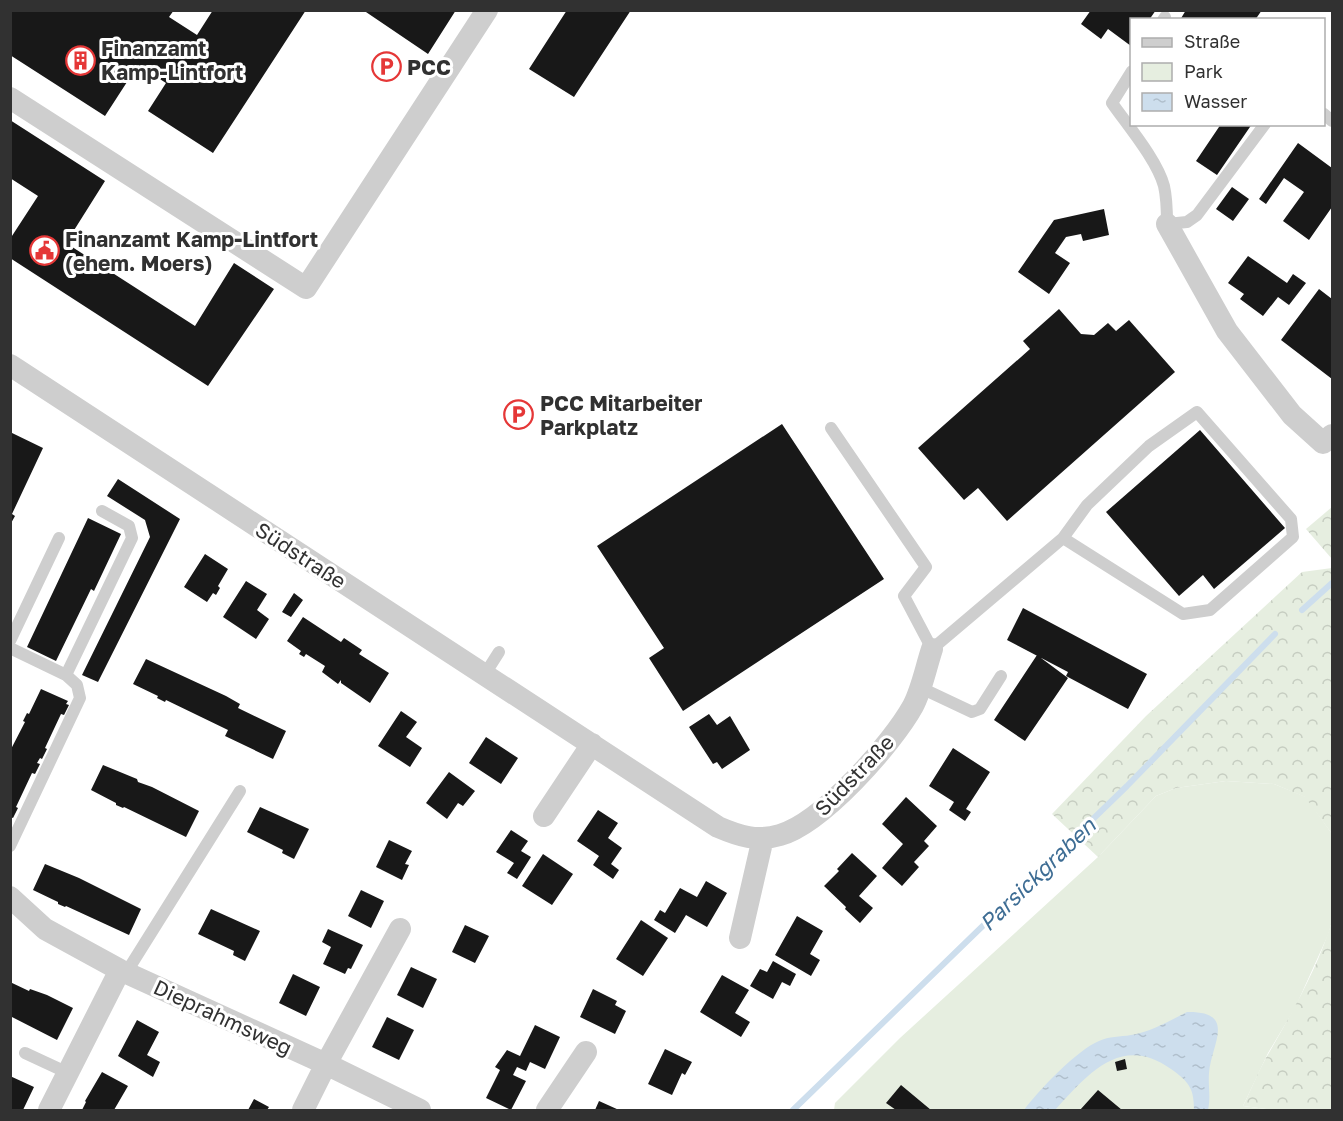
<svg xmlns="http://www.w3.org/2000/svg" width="1343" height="1121" viewBox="0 0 1343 1121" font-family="'Golos Text',sans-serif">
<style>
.green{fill:#e6eee0}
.forest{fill:url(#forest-crowns)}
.water{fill:url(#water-ripples)}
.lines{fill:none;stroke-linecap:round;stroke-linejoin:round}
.stream{stroke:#cddeed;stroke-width:6}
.building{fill:#181818}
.service{stroke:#cecece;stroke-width:12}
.minor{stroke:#cecece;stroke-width:22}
.labels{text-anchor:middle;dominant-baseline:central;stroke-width:6;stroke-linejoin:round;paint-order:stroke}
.poi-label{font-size:21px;font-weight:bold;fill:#313131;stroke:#fff;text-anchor:start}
.street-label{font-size:21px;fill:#313131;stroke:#fff}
.water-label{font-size:22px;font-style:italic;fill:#3e6d94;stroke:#fff}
</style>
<defs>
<pattern id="forest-crowns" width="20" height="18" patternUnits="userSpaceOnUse" patternTransform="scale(1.5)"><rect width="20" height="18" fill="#e6eee0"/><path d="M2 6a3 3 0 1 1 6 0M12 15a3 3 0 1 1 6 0" fill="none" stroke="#c6cdc1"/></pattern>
<pattern id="water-ripples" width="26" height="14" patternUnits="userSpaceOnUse" patternTransform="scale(1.5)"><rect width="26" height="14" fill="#cddeed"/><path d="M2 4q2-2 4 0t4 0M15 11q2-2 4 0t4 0" fill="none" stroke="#b0bfcc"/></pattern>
</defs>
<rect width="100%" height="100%" fill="#fff"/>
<path class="green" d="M1226 781 1274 784 1306 797 1332 834V921L1328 935 1295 1008 1268 1053 1243 1106 1273 1110H834L835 1103 900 1038 1098 857 1156 796 1176 788Z"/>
<path class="forest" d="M1332 507V559L1306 529Z
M1332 568V834L1305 797 1274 784 1226 781 1176 788 1156 796 1098 857 1052 814 1146 716 1302 572Z
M1332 921V1110H1273L1243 1106C1252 1088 1259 1069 1270 1051 1294 1009 1318 967 1332 921Z"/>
<path class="water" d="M1187 1012C1238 1011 1211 1045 1209 1073 1208 1086 1211 1097 1208 1110H1194C1194 1088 1189 1082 1171 1069 1121 1033 1087 1075 1055 1110H1024C1037 1092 1078 1049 1099 1041 1109 1036 1120 1037 1131 1035 1151 1032 1169 1021 1187 1012Z"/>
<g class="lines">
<path class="stream" d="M1302 610 1332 583
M793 1110 1127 786 1275 634"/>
</g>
<path class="building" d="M10 10H174L169 17 197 35 213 10H306L213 153 148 111 166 83 138 65 105 116 10 55Z
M363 10H456L428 54Z
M567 10H631L574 97 529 69Z
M1091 10H1156L1149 20H1131V46L1108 29 1101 39 1081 24Z
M1186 10H1262L1255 20H1180Z
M10 120 105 181 66 243 195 326 234 263 274 289 208 386 10 258V239L38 196 10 178Z
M1221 124H1252L1217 175 1196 161Z
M1298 143 1332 168V207L1309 240 1283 221 1304 192 1284 178 1266 204 1259 199Z
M1232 187 1249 199 1233 221 1216 209Z
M1104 209 1109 235 1083 241 1081 234 1066 237 1055 253 1070 263 1049 294 1018 272 1054 220Z
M1248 256 1287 283 1293 274 1306 283 1289 305 1278 297 1263 316 1240 299 1244 294 1228 283Z
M1319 289 1332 299V379L1281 340Z
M1059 309 1081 334 1094 335 1108 323 1116 331 1129 320 1175 372 1007 521 978 488 964 500 918 448 1030 349 1023 341Z
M782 424 884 579 683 711 649 658 664 648 597 546Z
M1200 430 1285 528 1214 589 1203 575 1179 596 1106 512Z
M10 432 43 448 12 514 15 516 10 525Z
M118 479 180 519 98 682 82 675 150 537 145 520 107 496Z
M88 518 121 534 94 591 91 589 56 661 27 647Z
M205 554 228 569 218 586 220 588 216 595 213 593 207 602 184 587Z
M246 581 267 594 257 610 269 619 256 639 223 617Z
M294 593 303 600 291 617 282 612Z
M1023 608 1147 674 1128 709 1066 676 1068 672 1007 640Z
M303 617 341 642 344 638 362 650 359 654 389 673 370 703 341 683V680L338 684 322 672 325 666 306 654 304 657 299 654 301 651 287 641Z
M1037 655 1068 678 1025 741 994 720Z
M146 659 226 696 240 704 238 708 286 731 273 759 225 736 228 730 166 700 165 702 157 698 158 696 133 684Z
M41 689 68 701 66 704 69 705 64 715 61 714 45 748 47 749 42 759 40 758 37 763 40 764 35 774 32 773 16 807 18 808 13 818 10 817V751L25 722 23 721 27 713 29 714Z
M401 711 417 722 406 737 422 748 410 767 378 746Z
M709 714 717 725 730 716 750 750 722 769 717 762 713 764 689 727Z
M486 737 518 758 501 784 469 763Z
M953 748 990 772 966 809 971 812 965 821 949 810 954 802 929 786Z
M103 765 137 779 138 782 152 787 199 811 186 837 124 807 123 808 116 805V803L91 790Z
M449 772 475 791 463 806 458 803 447 819 426 803Z
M906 797 937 826 924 841 929 846 914 862 919 867 902 886 882 868 903 844 882 824Z
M260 807 309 829 294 859 282 853 283 850 247 832Z
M598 810 618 823 608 838 622 848 611 864 619 870 613 879 593 865 599 856 577 841Z
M511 830 528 841 521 851 531 857 517 879 507 873 514 863 496 852Z
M389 840 412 851 405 864 409 865 402 880 376 867Z
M852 853 877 876 859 896 873 908 860 923 845 909 846 907 824 886 839 871 837 869Z
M543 854 573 874 552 905 522 886Z
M45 864 79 878 141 909 129 935 66 906 65 907 58 904V902L33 890Z
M706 881 727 893 707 927 686 915 675 933 654 920 660 910 665 913 680 888 697 897Z
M361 890 384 901 371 928 348 916Z
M211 909 260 931 245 961 233 955 234 951 198 934Z
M797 916 823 931 810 954 820 960 811 976 775 955Z
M641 920 668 938 643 976 616 959Z
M465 925 489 936 475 963 452 952Z
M328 929 363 945 351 969 348 968 345 974 323 964 331 947 322 942Z
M773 961 796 974 790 986 782 982 773 999 750 986 760 969 767 972Z
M411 967 437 979 423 1008 397 995Z
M293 974 320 987 306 1016 279 1003Z
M722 975 749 990 735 1013 750 1022 741 1037 700 1012Z
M10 982 29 991 30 989 47 995 73 1008 57 1040 10 1016Z
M593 989 617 1001 615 1005 626 1011 615 1034 580 1017Z
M387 1017 414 1030 399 1060 372 1047Z
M137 1020 159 1032 147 1055 160 1062 153 1077 118 1056Z
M535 1025 560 1037 545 1069 530 1062 526 1071 517 1067 513 1075 526 1081 511 1110 486 1098 500 1070 495 1067 507 1050 520 1056Z
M665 1049 692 1062 685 1075 682 1073 672 1095 648 1084Z
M1125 1059 1127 1069 1117 1071 1115 1062Z
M102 1072 128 1086 114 1110H82L86 1102 85 1101Z
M10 1076 34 1087 23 1110H10Z
M901 1085 931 1110H896L886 1103Z
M1098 1090 1122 1110H1080Z
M254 1099 269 1107 267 1110H248Z
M599 1101 619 1110H595Z"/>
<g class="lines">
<path class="service" d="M1163 20 1165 17
M1132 71 1112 103C1128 126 1157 160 1164 186 1167 199 1167 211 1167 224L1187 222 1197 215 1265 124
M1324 114 1332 121
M831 428 926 567 904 596 932 649 1063 538 1087 505 1149 446 1197 412 1291 519 1293 537 1210 610 1183 614 1063 538
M10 641 59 538
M10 648 66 675 77 685 80 698 10 846
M485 674 499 652
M66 675 132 538 129 526 102 511
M919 687 972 712 980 709 1001 676
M126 973 240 791
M25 1053 68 1073"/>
<path class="minor" d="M10 98 306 288 487 10
M1167 224 1227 331 1292 415 1323 443 1332 435
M10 365 718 827C739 836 757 842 780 835 822 823 892 744 913 706 922 689 926 667 932 649
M544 816 592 744
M10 897 45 929 120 970 326 1064 420 1110
M740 938 763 838
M49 1110 120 970
M303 1110 326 1064 400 929
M547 1110 586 1052"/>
</g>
<defs>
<symbol id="building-ring" viewBox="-11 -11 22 22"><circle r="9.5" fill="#fff" stroke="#e53737" stroke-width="1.5"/><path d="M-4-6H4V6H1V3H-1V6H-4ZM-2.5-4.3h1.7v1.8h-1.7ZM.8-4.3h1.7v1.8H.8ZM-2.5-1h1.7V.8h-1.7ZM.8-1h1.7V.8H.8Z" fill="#e53737"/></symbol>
<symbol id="parking-ring" viewBox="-11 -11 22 22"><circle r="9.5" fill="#fff" stroke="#e53737" stroke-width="1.5"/><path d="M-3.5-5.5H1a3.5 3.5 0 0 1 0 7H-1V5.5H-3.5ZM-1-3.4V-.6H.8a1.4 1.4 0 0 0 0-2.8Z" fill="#e53737"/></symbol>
<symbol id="civic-ring" viewBox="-11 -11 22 22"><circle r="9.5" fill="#fff" stroke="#e53737" stroke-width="1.5"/><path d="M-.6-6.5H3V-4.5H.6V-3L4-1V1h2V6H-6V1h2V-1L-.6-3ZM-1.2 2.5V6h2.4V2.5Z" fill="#e53737"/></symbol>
</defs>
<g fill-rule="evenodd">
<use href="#building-ring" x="64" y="44" width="33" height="33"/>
<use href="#parking-ring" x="370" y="50" width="33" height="33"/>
<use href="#civic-ring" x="28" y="234" width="33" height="33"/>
<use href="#parking-ring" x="502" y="398" width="33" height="33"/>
</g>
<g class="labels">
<g class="poi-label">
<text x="101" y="48">Finanzamt<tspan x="101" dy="24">Kamp-Lintfort</tspan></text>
<text x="407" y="67">PCC</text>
<text x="65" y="239">Finanzamt Kamp-Lintfort<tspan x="65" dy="24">(ehem. Moers)</tspan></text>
<text x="540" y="403">PCC Mitarbeiter<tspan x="540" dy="24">Parkplatz</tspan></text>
</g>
<g class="street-label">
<text transform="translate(301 555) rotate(33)">Südstraße</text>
<text transform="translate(854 775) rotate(-46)">Südstraße</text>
<text transform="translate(223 1017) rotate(25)">Dieprahmsweg</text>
</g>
<g class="water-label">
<text transform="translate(1037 874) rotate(-44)">Parsickgraben</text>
</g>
</g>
<rect width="1343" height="1121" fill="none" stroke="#313131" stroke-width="24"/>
<rect x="1130" y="18" width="195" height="108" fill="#ffffff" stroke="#adadad" stroke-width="1.5"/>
<rect x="1142" y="38" width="30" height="9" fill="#cecece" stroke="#adadad" stroke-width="1.5"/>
<text x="1184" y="48" font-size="18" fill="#313131">Straße</text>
<rect x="1142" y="63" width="30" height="18" fill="#e6eee0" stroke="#adadad" stroke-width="1.5"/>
<text x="1184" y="78" font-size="18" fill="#313131">Park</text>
<rect x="1142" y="93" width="30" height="18" fill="url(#water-ripples)" stroke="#adadad" stroke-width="1.5"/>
<text x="1184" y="108" font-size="18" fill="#313131">Wasser</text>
</svg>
